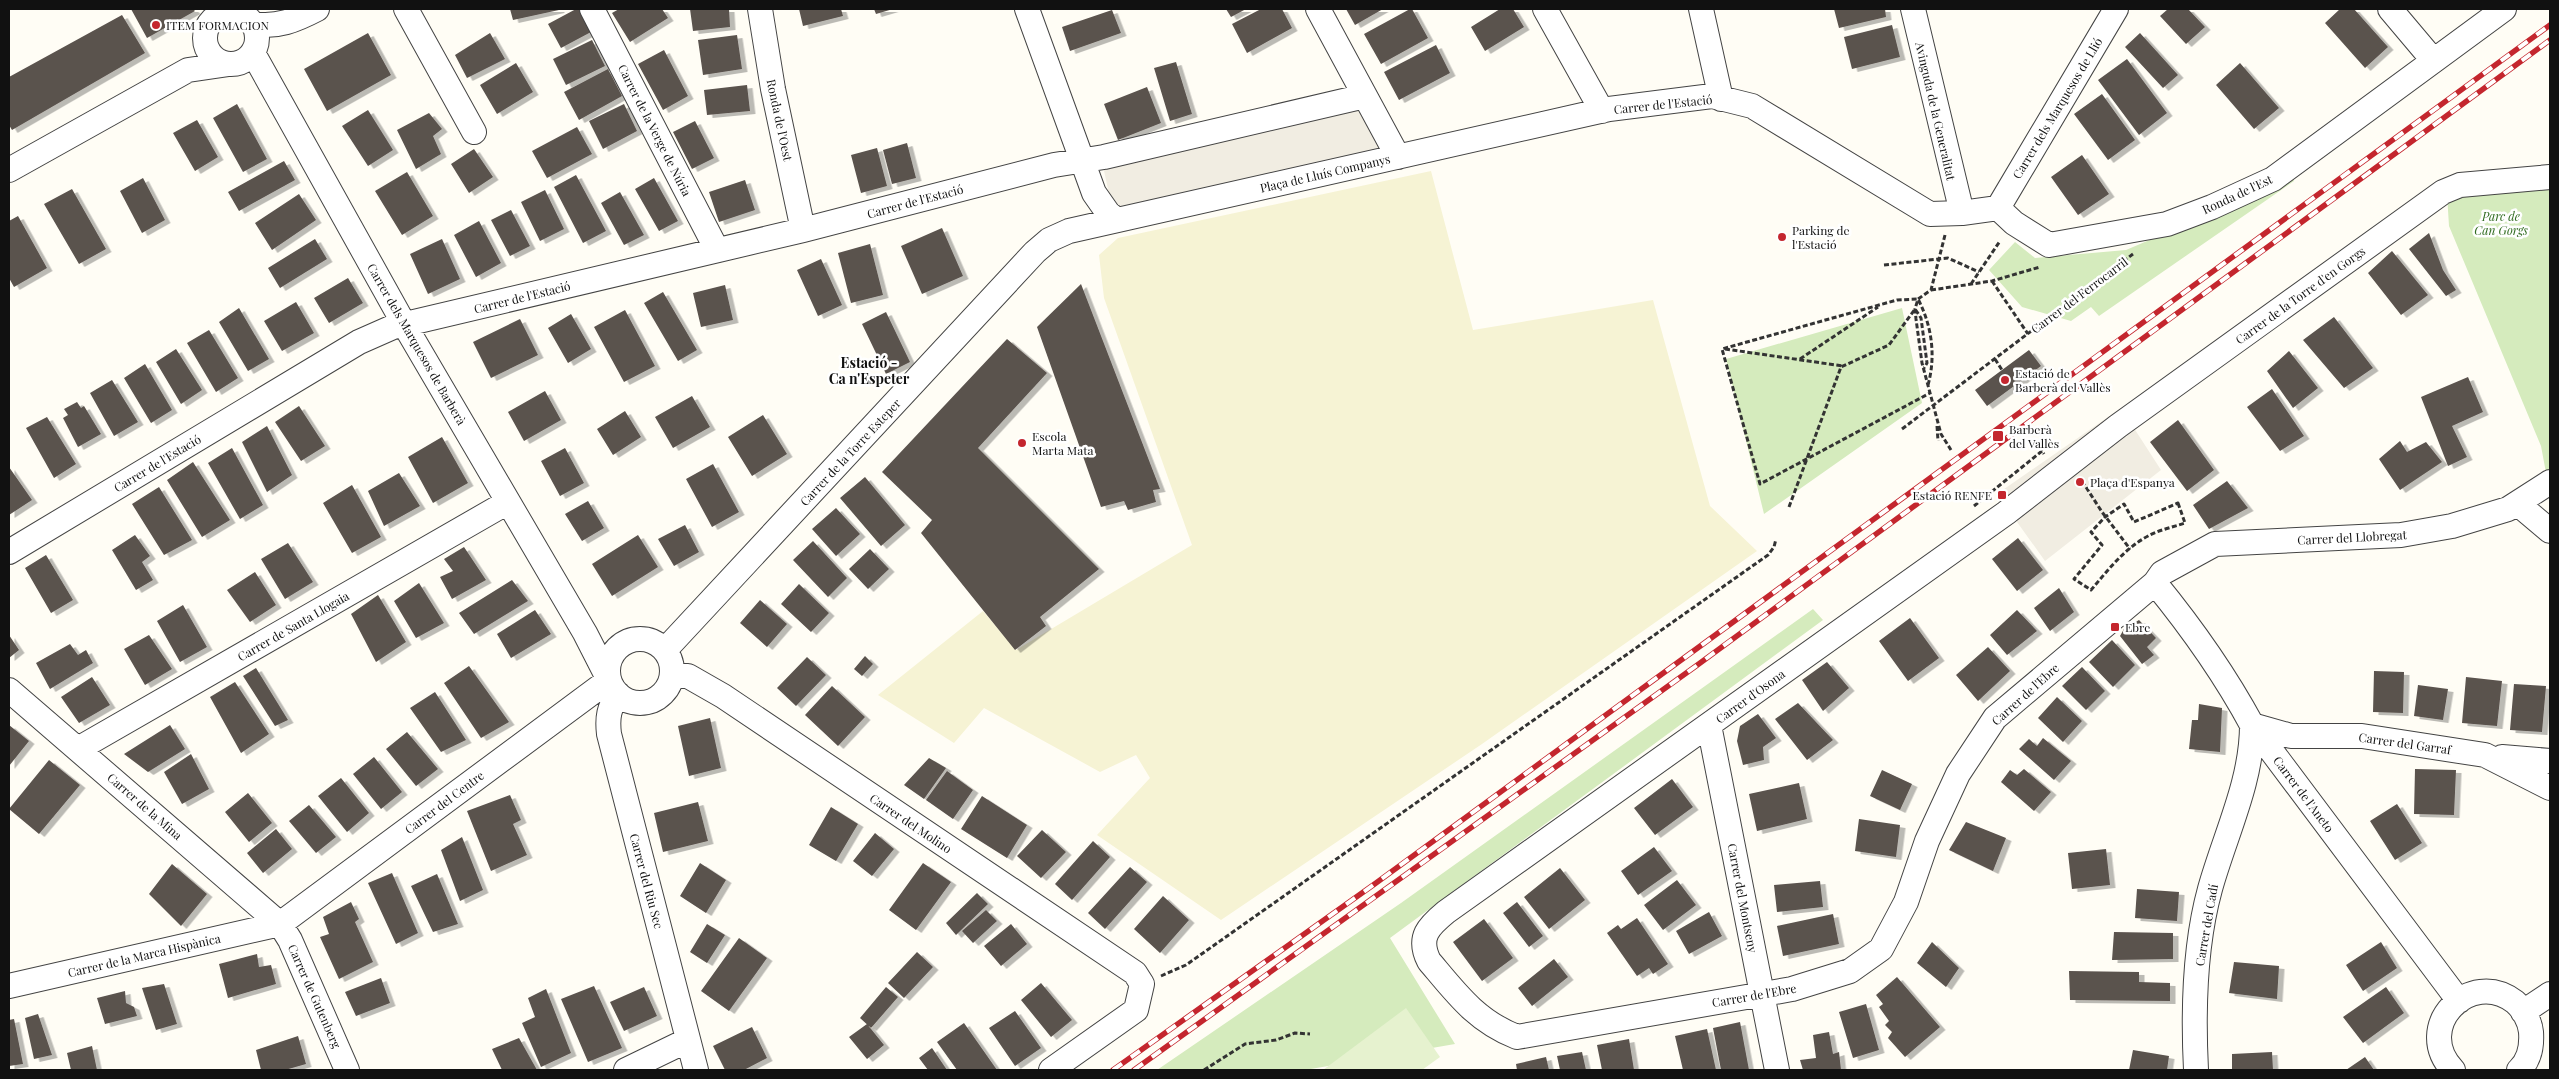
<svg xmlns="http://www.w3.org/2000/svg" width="2559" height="1079" viewBox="0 0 2559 1079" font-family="'Playfair Display',serif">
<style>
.farmland{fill:#f6f3d4}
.green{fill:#d5ebbd}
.pitch{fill:#e6f2cf}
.plaza{fill:#f1ede2}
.building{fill:#5a524d;filter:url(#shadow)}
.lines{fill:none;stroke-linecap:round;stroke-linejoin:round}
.minor-casing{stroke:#444;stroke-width:26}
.path{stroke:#333;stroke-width:3;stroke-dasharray:5 2.5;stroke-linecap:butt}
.minor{stroke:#fff;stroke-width:24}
.rail-casing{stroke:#c4262e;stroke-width:5.5}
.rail{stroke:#fff;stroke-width:4;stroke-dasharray:11;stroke-linecap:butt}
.poi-dot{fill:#c4262e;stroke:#fff;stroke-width:2}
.labels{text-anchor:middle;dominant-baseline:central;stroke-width:5;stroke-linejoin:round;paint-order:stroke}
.poi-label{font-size:12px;fill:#111;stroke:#fff;text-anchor:start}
.street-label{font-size:12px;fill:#111;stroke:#fff}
.park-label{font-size:12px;font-style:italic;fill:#2f6b1f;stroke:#fff}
.neighbourhood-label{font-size:14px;font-weight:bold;fill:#111;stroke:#fff}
</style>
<defs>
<filter id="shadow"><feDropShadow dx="5.5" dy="3" stdDeviation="0" flood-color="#0004"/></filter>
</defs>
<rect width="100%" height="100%" fill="#fffdf5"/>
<path class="farmland" d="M1431 171 1473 330 1653 300 1710 506 1757 551 1482 744 1221 920 1097 835 1150 778 1136 755 1100 772 984 708 954 743 878 695 983 611 1016 650 1192 545 1104 298 1099 255 1118 238Z"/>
<path class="green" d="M2550 169V494L2541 446 2449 226 2446 178Z
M2290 173 2294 181 2099 316 2091 307 2071 321 2022 307 1989 270 2015 242 2035 258 2126 250 2180 227Z
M1902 308 1922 403 1764 514 1726 359Z
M1813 609 1823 620 1390 938 1455 1044 1305 1070H1157L1401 903Z"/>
<path class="pitch" d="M1406 1008 1440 1057 1422 1070H1323Z"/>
<path class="plaza" d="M1360 106 1380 149 1112 208 1103 166Z
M2121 408 2161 470 2045 561 1997 494Z"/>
<path class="building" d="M131 9H193L195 11 147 38Z
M510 9H559V10L513 20Z
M576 9H579L591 32 561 48 548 24Z
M619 9H662L668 18 630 42 612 13Z
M690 9H729L730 27 693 31Z
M799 9H841L843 16 803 26Z
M874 9H893L876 14Z
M1226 9H1246L1231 17Z
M1261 9H1282L1292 28 1247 53 1232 24Z
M1346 9H1383L1355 25Z
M1410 9H1412L1428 38 1381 64 1364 34Z
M1500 9H1513L1524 27 1485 51 1471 27Z
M1834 9H1885L1886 17 1839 28Z
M2168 9H2188L2205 27 2186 44 2160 16Z
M2340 9H2354L2388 47 2365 68 2325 23Z
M1112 10 1121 33 1070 51 1062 27Z
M122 15 145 53 12 130 9 125V77Z
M1892 25 1900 57 1852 69 1844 37Z
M368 33 391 75 327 111 304 69Z
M490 33 505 59 467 78 455 55Z
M2140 33 2178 75 2163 88 2125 47Z
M737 35 742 69 703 75 698 40Z
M592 40 605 66 566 85 553 59Z
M1436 45 1450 73 1399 100 1384 72Z
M664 50 688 96 663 110 638 64Z
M2127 59 2167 113 2139 135 2098 80Z
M1176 62 1192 114 1170 121 1154 68Z
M516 63 533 92 497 114 480 85Z
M2240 63 2279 108 2254 129 2216 85Z
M608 69 622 96 579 120 564 92Z
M747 85 750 111 707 115 704 90Z
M1147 87 1161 123 1118 140 1104 104Z
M2102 94 2135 140 2108 160 2074 114Z
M237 104 267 159 243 172 213 118Z
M624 104 637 131 603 149 589 121Z
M368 110 393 150 368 166 342 126Z
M429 113 442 129 433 136 441 154 416 169 397 130Z
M197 120 218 157 195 171 173 133Z
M695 121 714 158 692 169 673 132Z
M577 127 592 154 547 178 532 151Z
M907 143 916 178 892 184 883 150Z
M877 148 887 186 861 193 851 155Z
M474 149 493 177 469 193 451 164Z
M2082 155 2109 194 2078 215 2051 177Z
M284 161 295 180 239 211 228 192Z
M407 172 433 216 402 235 375 191Z
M576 175 606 231 583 243 554 187Z
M143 178 165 220 142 233 120 191Z
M654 178 678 221 659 231 635 189Z
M745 180 755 210 719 222 709 192Z
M72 189 106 249 79 264 44 204Z
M545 190 564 229 540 241 521 202Z
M620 192 644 235 624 245 601 203Z
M299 194 316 220 272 250 255 223Z
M511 210 530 246 510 256 491 220Z
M18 216 47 268 14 287 9 278V221Z
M479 221 501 263 476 277 454 235Z
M942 228 963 276 922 294 901 246Z
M2429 233 2443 270 2456 290 2446 296 2409 249Z
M315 239 327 259 280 288 268 268Z
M442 239 460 279 428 294 410 254Z
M870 244 883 295 851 303 838 253Z
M2392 251 2428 295 2401 315 2368 273Z
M821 259 842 305 818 316 797 270Z
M348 278 363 303 329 323 314 298Z
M1081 284 1160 489 1153 490 1156 502 1128 510 1124 501 1101 507 1037 327Z
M725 285 733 320 701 327 693 293Z
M663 292 697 350 678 361 644 303Z
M296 302 314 333 282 351 264 321Z
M239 308 269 359 248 371 219 322Z
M625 310 655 366 624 382 594 327Z
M886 312 910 362 886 374 862 324Z
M571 314 591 349 568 363 548 328Z
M2334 317 2373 368 2344 388 2303 340Z
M520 319 538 355 491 378 473 342Z
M209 330 238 378 216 392 187 343Z
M1007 339 1047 373 978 448 1099 569 1040 617 1046 626 1015 650 921 533 932 520 882 472Z
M176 349 202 390 181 404 156 362Z
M2029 350 2041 366 1987 406 1975 390Z
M2289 351 2318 388 2293 408 2267 371Z
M145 364 172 410 151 423 124 378Z
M2468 377 2483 412 2452 426 2467 457 2448 466 2421 397Z
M112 380 138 422 114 436 90 393Z
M2272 389 2304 436 2280 451 2247 407Z
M545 391 561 420 524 441 508 412Z
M692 396 710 427 673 448 655 417Z
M77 402 81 408 84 406 101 434 78 447 63 418 68 415 64 409Z
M299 406 325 446 301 461 275 422Z
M625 411 641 437 613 455 597 429Z
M763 415 787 454 752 476 728 437Z
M47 417 76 464 54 478 26 428Z
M2178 420 2214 470 2187 491 2150 442Z
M267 426 292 475 267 492 242 442Z
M442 437 468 483 433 503 408 457Z
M2400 441 2407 452 2426 442 2442 462 2400 490 2379 459Z
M232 448 263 505 240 519 208 463Z
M565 448 584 483 560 496 541 461Z
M193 462 230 520 202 537 167 480Z
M713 464 739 512 712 527 686 479Z
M9 467 32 500 9 515Z
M399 473 420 506 384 526 368 491Z
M865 477 905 525 881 546 840 498Z
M2227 481 2248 508 2209 529 2193 505Z
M352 485 381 537 352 553 323 503Z
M159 487 192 540 164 555 132 504Z
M588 501 604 528 582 541 565 514Z
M836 508 860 534 836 556 812 529Z
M685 525 699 552 674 566 658 539Z
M135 535 150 556 142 562 153 580 136 590 112 550Z
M638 535 658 567 612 596 592 564Z
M2018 538 2043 570 2017 591 1992 559Z
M813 541 847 578 828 597 793 560Z
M288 543 313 582 285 599 261 559Z
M464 547 486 580 452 599 440 577 453 571 444 559Z
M870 549 889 569 868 589 849 569Z
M46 555 73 600 51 613 25 568Z
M255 572 276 605 250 622 227 590Z
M512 580 528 601 474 634 459 613Z
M419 583 444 623 416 638 394 601Z
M799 584 829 613 811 632 781 604Z
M2059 588 2074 612 2050 631 2034 608Z
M378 595 406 642 376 662 351 614Z
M760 600 787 624 767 647 740 623Z
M183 605 207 647 180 662 157 621Z
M535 610 551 634 511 658 497 634Z
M2017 610 2037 631 2007 655 1990 635Z
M1910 618 1939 658 1908 681 1879 641Z
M2139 620 2156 638 2147 647 2154 655 2142 664 2120 636 2124 629Z
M9 635 19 650 9 658Z
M149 635 172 669 145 685 124 649Z
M2112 640 2135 665 2113 687 2089 662Z
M70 644 78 655 86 650 93 663 50 689 36 663Z
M1988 647 2010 671 1978 701 1956 675Z
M865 656 873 664 862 676 854 669Z
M807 657 826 675 796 706 777 688Z
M1827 662 1849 688 1823 711 1802 680Z
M469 666 509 722 481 738 444 683Z
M2082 667 2105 691 2086 710 2062 686Z
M256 668 288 720 275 726 243 676Z
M2374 671 2404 672 2403 713 2373 712Z
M92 677 110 705 79 723 61 697Z
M2466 677 2502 681 2497 726 2462 723Z
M235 682 269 734 241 753 210 697Z
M2514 684 2546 686 2542 732 2510 730Z
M2418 685 2448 689 2443 720 2414 716Z
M832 686 865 717 838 746 805 715Z
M435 692 466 740 441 752 410 708Z
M2057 697 2082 721 2063 742 2038 718Z
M1798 703 1833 740 1807 760 1775 719Z
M2199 704 2222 708 2220 752 2189 749 2192 720H2198Z
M1758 714 1776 738 1763 747 1764 760 1743 765 1737 741 1740 726Z
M710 718 721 768 689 776 678 726Z
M9 725 29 741 9 766Z
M170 725 185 749 148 772 124 754Z
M407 732 438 769 416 786 386 749Z
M2043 738 2071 761 2054 780 2019 749 2029 739 2037 746Z
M191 754 209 789 182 804 164 772Z
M374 757 402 792 381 809 353 774Z
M929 758 946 768 924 799 904 785Z
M49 760 80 785 39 834 9 809Z
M2024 769 2051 792 2034 811 2001 782 2010 770 2017 775Z
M2415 769 2456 770 2454 815 2414 814Z
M1882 770 1912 784 1900 810 1870 796Z
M947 771 973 790 953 819 926 800Z
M341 778 369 813 347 832 318 796Z
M1672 779 1693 807 1655 835 1634 808Z
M1799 783 1807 819 1757 831 1749 794Z
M248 793 272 823 249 842 225 812Z
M510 795 521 820 513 824 527 855 491 871 467 811Z
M982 796 1027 825 1007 858 961 829Z
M698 802 708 841 663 852 654 813Z
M2397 804 2422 843 2395 860 2370 821Z
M309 805 336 837 316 853 289 821Z
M831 807 858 824 836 861 809 845Z
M1859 819 1900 825 1896 857 1855 851Z
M1966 822 2006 838 1993 871 1949 850Z
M276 829 292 849 263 873 247 853Z
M1042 830 1066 852 1041 878 1017 856Z
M875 833 894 849 872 876 853 861Z
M462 837 483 890 460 901 441 850Z
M1093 841 1110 857 1072 900 1055 884Z
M1654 847 1672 871 1638 895 1621 871Z
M2106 849 2110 885 2072 889 2068 853Z
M700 863 726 880 706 913 680 896Z
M923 863 951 882 916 930 889 910Z
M172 864 207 894 181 926 149 894Z
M1130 867 1147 882 1105 929 1088 913Z
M1560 868 1585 900 1549 929 1524 897Z
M392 873 418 933 396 944 368 883Z
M437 874 458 924 433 932 411 886Z
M1677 880 1696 905 1663 930 1644 905Z
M1820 881 1823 907 1777 912 1774 885Z
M2137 889 2179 892 2177 921 2135 918Z
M977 893 988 904 956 935 946 923Z
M1163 896 1189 920 1160 953 1134 929Z
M351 902 359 919 355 922 373 962 339 979 320 937 329 934 323 917Z
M1517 902 1543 936 1529 947 1503 913Z
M986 910 997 921 973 943 962 931Z
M1709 912 1722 936 1689 954 1676 931Z
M1833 914 1839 944 1783 956 1777 926Z
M1637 918 1668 964 1653 974 1649 968 1637 976 1607 933 1618 925 1621 929Z
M1484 919 1513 958 1482 981 1453 942Z
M707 924 725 935 707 963 690 952Z
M1011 924 1027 944 1001 966 984 946Z
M2114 932 2173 933V959L2112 960Z
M739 938 767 958 729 1011 701 991Z
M1932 942 1959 968 1946 987 1917 963Z
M2381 942 2397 968 2363 991 2346 965Z
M917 952 933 967 904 998 888 983Z
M257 954 259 967 271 965 276 984 228 998 219 964Z
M1554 959 1568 977 1532 1006 1518 988Z
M2234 962 2279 966 2277 999 2229 993Z
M2069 971 2139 972V982L2170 983V1001L2070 1000Z
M1897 977 1940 1027 1905 1057 1888 1038 1892 1032 1885 1025 1889 1021 1879 1007 1883 1004 1876 995Z
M381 978 390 1003 356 1016 345 992Z
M1041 983 1072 1020 1051 1037 1021 1000Z
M164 984 177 1024 156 1030 142 988Z
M594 986 622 1048 588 1062 561 999Z
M644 987 657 1016 624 1031 610 1002Z
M886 987 898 997 871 1028 860 1018Z
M2386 987 2404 1013 2363 1043 2343 1017Z
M546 989 571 1053 541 1067 522 1023 535 1017 528 998Z
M125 991 126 1003 134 1007 137 1016 105 1024 97 998Z
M1866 1004 1879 1050 1853 1058 1839 1012Z
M1015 1011 1041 1048 1015 1066 989 1028Z
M38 1014 52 1055 34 1059 25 1018Z
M14 1019 23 1064 9 1066V1020Z
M1740 1022 1749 1070H1721L1713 1028Z
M964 1023 997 1070H957L937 1042Z
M867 1024 884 1045 867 1059 849 1037Z
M752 1027 767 1058 744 1070H725L713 1046Z
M1707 1029 1716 1070H1683L1675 1036Z
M1829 1032 1833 1054 1839 1052 1841 1070H1803L1800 1060 1816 1058 1813 1035Z
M298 1036 306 1064 285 1070H261L256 1050Z
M519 1038 537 1070H502L492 1049Z
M1629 1039 1634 1070H1602L1597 1045Z
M92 1046 97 1070H71L67 1053Z
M932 1048 947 1070H928L919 1058Z
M2133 1050 2169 1056 2167 1070H2129Z
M1582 1052 1586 1070H1560L1557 1056Z
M2272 1052 2273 1070H2232V1054Z
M1546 1057 1549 1070H1517L1516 1064Z
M2365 1057 2374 1070H2346Z"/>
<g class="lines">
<defs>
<path id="minor" d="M406 9 474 132
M592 9 717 250
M760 9 773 89 803 230
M1027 9 1094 193 1108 213 1117 220
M1318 9 1398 157
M1545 9 1602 111
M1701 9 1721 99
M1913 9 1962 213
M2390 9 2433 60
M205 38a26 26 0 1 1 52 0a26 26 0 1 1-52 0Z
M253 24C277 28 296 20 317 9
M9 170 188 70 229 64
M2550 177 2460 185 2443 192 2118 426 2006 513 1446 912C1429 926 1417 937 1429 961 1456 993 1476 1021 1517 1037L1792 989 1850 971 1881 949 1906 902 1927 841 1958 774 1995 718 2155 583 2162 573 2215 544 2401 535 2452 526 2508 509 2550 482
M1998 208 2014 223 2049 245 2167 224 2212 207 2273 179 2504 9
M1998 208 2116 9
M2518 504 2550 531
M9 552 359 342 393 327 803 230 1054 165 1104 157 1365 96
M2155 583C2191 627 2225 675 2252 725L2459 1001
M608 671a32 32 0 1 1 64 0a32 32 0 1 1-64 0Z
M665 650 1035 252 1049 240 1069 231 1609 109 1712 96 1752 106 1930 214 1962 213 1998 208
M672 676H688L723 696 1135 973 1142 984 1136 1010 1051 1070
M9 690 280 924 290 940 347 1070
M618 694C609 708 607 717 609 734L696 1070
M1709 725 1777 1070
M2252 725 2291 736H2362L2485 755 2550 788
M78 749 508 502
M2502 757 2550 761
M9 986 280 924 609 680 585 633 404 324 253 53
M2523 1012 2550 994
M626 1070 688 1040
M2196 1070C2193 1011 2194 947 2210 889 2225 835 2252 782 2252 725
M2453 1070C2412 1027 2470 967 2515 1002 2523 1009 2530 1021 2531 1032 2532 1046 2530 1060 2519 1070"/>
</defs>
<use href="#minor" class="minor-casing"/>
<path class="path" d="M1945 235 1931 290 1918 299 1915 309 1916 319 1922 363 1941 434 1951 450
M1884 265 1948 258 1979 272
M1992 281 2028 334
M1971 284 2000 241
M1931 290 1992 281 2040 267
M1725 349 1843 366
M1800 359 1878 307
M1995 359 2002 370
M1928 385C1936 356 1932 326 1918 299L1897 300 1722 349 1760 484 1930 393
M1937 426 1938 441
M1902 429 2133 254
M2082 481 2102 512 2130 549
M2178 503 2185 523C2173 527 2159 530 2148 536 2124 549 2108 570 2091 590L2074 579 2102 545 2091 532 2105 517 2124 504 2134 522Z
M1974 506 2042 451 2044 454
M1789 507 1841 367 1889 345 1915 309 1921 318 1927 363 1924 368
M1161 976 1186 965 1768 555 1774 547 1776 539
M1204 1070 1245 1044 1276 1040 1295 1033 1310 1034"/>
<use href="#minor" class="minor"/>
<defs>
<path id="rail" d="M1113 1070 1376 883 2550 25
M1134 1070 1696 666 2550 40"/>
</defs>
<use href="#rail" class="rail-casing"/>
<use href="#rail" class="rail"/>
</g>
<g class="poi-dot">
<circle cx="156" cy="25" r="5"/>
<circle cx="1782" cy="237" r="5"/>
<circle cx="2005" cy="380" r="5"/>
<rect x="1992" y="430" width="12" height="12" rx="2.5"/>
<circle cx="1022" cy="443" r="5"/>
<circle cx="2080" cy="482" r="5"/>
<rect x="1997" y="490" width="10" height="10" rx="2.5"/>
<rect x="2110" y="622" width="10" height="10" rx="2.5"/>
</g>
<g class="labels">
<g class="poi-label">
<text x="166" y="25">ITEM FORMACION</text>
<text x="1792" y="230">Parking de<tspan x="1792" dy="14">l'Estació</tspan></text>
<text x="2015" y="373">Estació de<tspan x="2015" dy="14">Barberà del Vallès</tspan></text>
<text x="2009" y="429">Barberà<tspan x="2009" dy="14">del Vallès</tspan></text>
<text x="1032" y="436">Escola<tspan x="1032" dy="14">Marta Mata</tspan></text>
<text x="2090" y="482">Plaça d'Espanya</text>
<text x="1992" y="495" text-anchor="end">Estació RENFE</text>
<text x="2125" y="627">Ebre</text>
</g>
<g class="street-label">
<text transform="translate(1663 104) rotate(-6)">Carrer de l'Estació</text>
<text transform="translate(2057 108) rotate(-59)">Carrer dels Marquesos de Llió</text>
<text transform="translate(1936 111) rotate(77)">Avinguda de la Generalitat</text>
<text transform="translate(780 120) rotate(78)">Ronda de l'Oest</text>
<text transform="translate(655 130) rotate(63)">Carrer de la Verge de Núria</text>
<text transform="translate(1325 173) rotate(-13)">Plaça de Lluís Companys</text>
<text transform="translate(2237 194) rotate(-25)">Ronda de l'Est</text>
<text transform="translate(915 201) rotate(-15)">Carrer de l'Estació</text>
<text transform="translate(2079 295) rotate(-37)">Carrer del Ferrocarril</text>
<text transform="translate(2300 295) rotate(-36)">Carrer de la Torre d'en Gorgs</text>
<text transform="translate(522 297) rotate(-14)">Carrer de l'Estació</text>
<text transform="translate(417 344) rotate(60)">Carrer dels Marquesos de Barberà</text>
<text transform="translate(850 452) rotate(-47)">Carrer de la Torre Esteper</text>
<text transform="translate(157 463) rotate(-31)">Carrer de l'Estació</text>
<text transform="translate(2352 537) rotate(-3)">Carrer del Llobregat</text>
<text transform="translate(293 626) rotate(-30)">Carrer de Santa Llogaia</text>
<text transform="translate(2025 694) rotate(-42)">Carrer de l'Ebre</text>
<text transform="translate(1750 696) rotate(-36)">Carrer d'Osona</text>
<text transform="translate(2405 743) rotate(8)">Carrer del Garraf</text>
<text transform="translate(2304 794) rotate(53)">Carrer de l'Aneto</text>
<text transform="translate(444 802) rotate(-37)">Carrer del Centre</text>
<text transform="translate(145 806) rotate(41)">Carrer de la Mina</text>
<text transform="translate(911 823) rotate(34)">Carrer del Molino</text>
<text transform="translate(647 881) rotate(75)">Carrer del Riu Sec</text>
<text transform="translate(1743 898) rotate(79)">Carrer del Montseny</text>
<text transform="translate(2206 925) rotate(-80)">Carrer del Cadí</text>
<text transform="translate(144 955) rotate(-13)">Carrer de la Marca Hispànica</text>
<text transform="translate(1754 995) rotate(-10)">Carrer de l'Ebre</text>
<text transform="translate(315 996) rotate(66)">Carrer de Gutenberg</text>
</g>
<g class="park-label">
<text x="2501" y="216">Parc de<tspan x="2501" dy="14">Can Gorgs</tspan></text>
</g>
<g class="neighbourhood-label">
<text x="869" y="362">Estació -<tspan x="869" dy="16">Ca n'Espeter</tspan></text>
</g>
</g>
<rect width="2559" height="1079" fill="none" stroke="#111111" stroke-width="20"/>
</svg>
